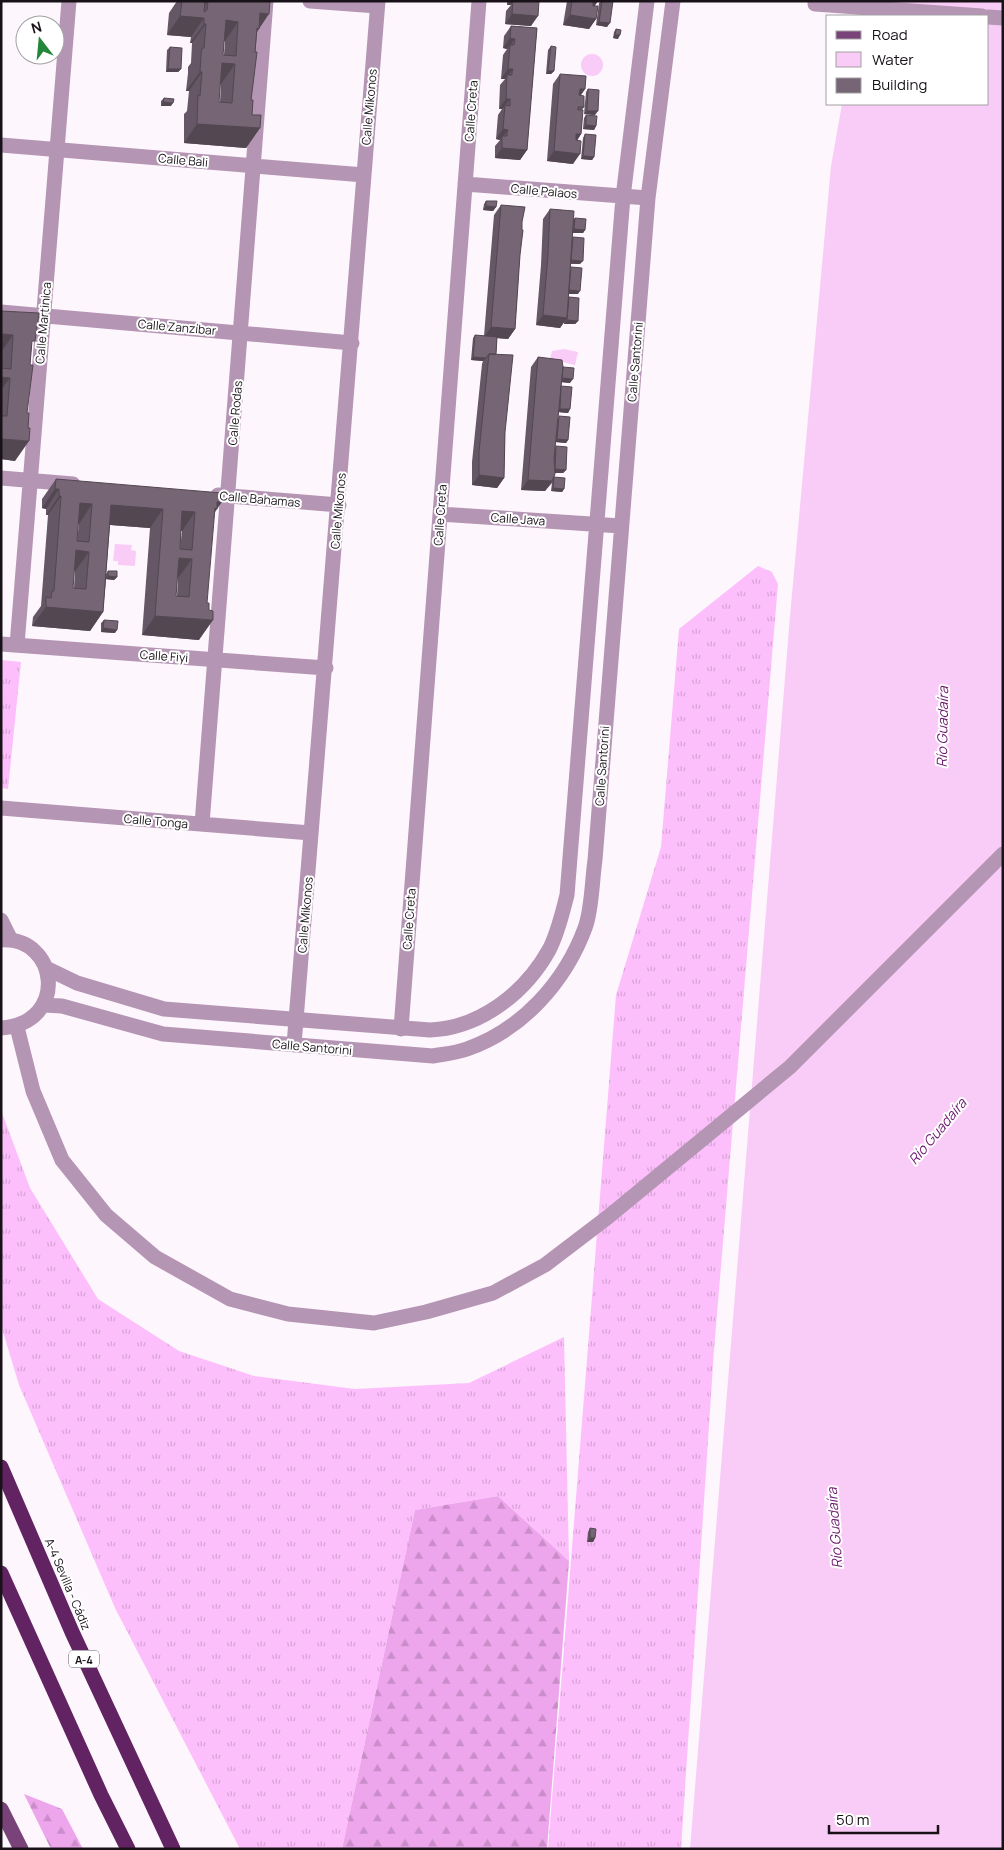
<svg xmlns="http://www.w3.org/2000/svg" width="1004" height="1850" viewBox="0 0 1004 1850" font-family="Manrope,sans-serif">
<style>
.grass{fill:url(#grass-tufts)}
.forest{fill:url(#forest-firs)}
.water{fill:#f8ccf7}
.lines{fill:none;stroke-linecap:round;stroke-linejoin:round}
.minor{stroke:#b595b4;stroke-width:15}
.major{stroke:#794379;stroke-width:15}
.highway{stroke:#622363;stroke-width:15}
.wall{fill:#655765;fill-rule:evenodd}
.shaded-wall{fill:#534752}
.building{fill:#766575;stroke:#534752;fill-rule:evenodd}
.labels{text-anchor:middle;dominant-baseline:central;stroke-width:4;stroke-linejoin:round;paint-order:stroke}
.shield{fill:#fff;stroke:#5d595d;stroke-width:1}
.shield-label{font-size:11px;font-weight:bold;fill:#181218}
.street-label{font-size:12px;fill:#181218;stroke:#fff}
.water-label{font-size:14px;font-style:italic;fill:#6d196f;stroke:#fff}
</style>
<defs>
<pattern id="grass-tufts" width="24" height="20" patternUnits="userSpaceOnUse" patternTransform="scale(1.25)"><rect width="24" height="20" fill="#fdbffc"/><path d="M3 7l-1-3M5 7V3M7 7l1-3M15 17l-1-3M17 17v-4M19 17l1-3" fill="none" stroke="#d8a3d7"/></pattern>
<pattern id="forest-firs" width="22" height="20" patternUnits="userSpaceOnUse" patternTransform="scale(1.25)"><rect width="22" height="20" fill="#eda5ec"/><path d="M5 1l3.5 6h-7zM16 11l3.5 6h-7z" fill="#ca8dca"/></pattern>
</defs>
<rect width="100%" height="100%" fill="#fef6fd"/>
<path class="grass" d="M758 566 772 572 778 584 714 1350 681 1849H548L616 995 661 847 679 629Z
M1 660 21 662 8 789 1 788Z
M1 1110 30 1188 98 1299 179 1351 254 1376 355 1389 469 1383 564 1337 569 1561 498 1496 415 1510 342 1849H240L115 1608 19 1385 1 1325Z"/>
<path class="forest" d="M498 1496 569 1561 547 1849H342L415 1510Z
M24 1794 62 1809 83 1849H51Z"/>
<path class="water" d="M860 1H1003V1849H690L790 616 831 166 842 104H988V16H857Z
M581 65a11 11 0 1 1 22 0a11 11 0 1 1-22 0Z
M564 349 578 352 575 365 550 359 552 351Z
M115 544 132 545 131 550 136 551 135 566 118 565V561H113Z"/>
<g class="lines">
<path class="minor" d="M310 1 377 6
M815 4 982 16
M988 17 1003 18
M1 145 364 175
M465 184 648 198
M1 312 352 343
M1 478 73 484
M218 495 339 505
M440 514 621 526
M1 644 326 668
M17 645 69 1
M1 808 311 833
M202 824 266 1
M1 920 11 940
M1 940C58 936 70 1023 1 1028
M46 968 77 983 164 1009 430 1030C480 1028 525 993 549 950 558 933 562 914 567 895L623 197 647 1
M43 1005 62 1006 163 1034 433 1056C444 1054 456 1053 467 1049 522 1030 565 982 585 928 592 910 592 880 595 860L648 198 673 1
M17 1027 33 1091 62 1160 106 1215 155 1257 230 1299 288 1314 374 1323 426 1312 493 1293 545 1265 608 1217 790 1067 1003 854
M401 1029 479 1
M294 1045 378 1"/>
<path class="major" d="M1 1809 21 1849"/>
<path class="highway" d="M1 1467 72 1632 173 1849
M1 1573 101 1795 128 1849"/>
</g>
<path class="wall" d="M177 1H270L257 32 251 100 252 115 260 128 246 148 184 143V114L187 111 189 91H186L188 73V67L191 63 192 43H190L191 37 167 35 169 13ZM224 41H225L224 55H223ZM220 83 221 84 220 102H219Z
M507 1H539L531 26 505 24 506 11 511 5H507Z
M567 1H598L594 6 596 19 589 29 563 25Z
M601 1H613L607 27 596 25 599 3Z
M511 26 537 28 527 150 520 160 495 158V146L500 140 496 139 498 115 502 109H499L500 85 505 79H501L503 55 507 49 503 48 504 36Z
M616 29 618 39 613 38 614 32Z
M551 46 554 71 551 74H546L548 50Z
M170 47 181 69 178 72H166L167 50Z
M560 74 585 89 581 95 584 107 582 110 581 134 577 141 573 164 547 161 553 84Z
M588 89 595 115 584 114 586 92Z
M164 98 171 106H161V101Z
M586 115 596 126 594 130 583 129 584 118Z
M585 134 594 157 592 160 581 159 583 138Z
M486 201 496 207 493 211 483 210 484 204Z
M501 205 522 222 515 329 508 339 497 338 496 354 505 432 504 478 497 488 472 485V462L482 364 483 361 471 360 473 338 475 335 484 336 494 215Z
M550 209 573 220 575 218 585 230 583 233H573L572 239 573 237 580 264H571L570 268 578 294H569V297L578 321 575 324H564V322L560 328 536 325 541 265 543 219Z
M1 311 32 345 15 461 1 459Z
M538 357 563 367 570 383 562 382 561 386 570 409 568 413 559 412 558 417 568 440 566 443 556 442 555 448 556 446 566 470 563 473H555L554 477 564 489 562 492 551 491 552 483 545 491 521 490 531 367Z
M56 479 214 513 199 640 142 635 150 528 110 525 106 574 108 571 117 577 114 580 106 579 103 612 90 631 32 626 33 617 41 606 48 515H46V509L42 508V499ZM78 523 79 524 77 541ZM181 531H182L180 549ZM74 571H75L74 588H73ZM177 578H178L177 596H176Z
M104 620 115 633 101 632V623Z
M590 1528 595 1538 593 1542H587L588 1532Z"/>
<path class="shaded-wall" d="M204 1H208L197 17 204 18 191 37 167 35 180 16Z
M509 1H514L511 5H507Z
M592 1H598L592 10Z
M260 13 269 14 246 48Z
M512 14 538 16 531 26 505 24Z
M570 15 596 19 589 29 563 25Z
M226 20 238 22 225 41 212 40Z
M599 22 610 23 607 27 596 25Z
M204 24H206L192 43H190Z
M615 35H620L618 39 613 38Z
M510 38 515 39 507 49 503 48Z
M222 63 235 64 221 84 209 83Z
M168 69H181L178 72H166Z
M508 69H513L505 79H501Z
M548 71H554L551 74H546Z
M200 72H202L189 91H186Z
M580 89H585L578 99Z
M506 99H510L502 109H499Z
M163 102 173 103 171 106H161Z
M587 111H598L595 115 584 114Z
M197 124 260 128 246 148 184 143Z
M586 125 596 126 594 130 583 129Z
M503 129 508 130 500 140 496 139Z
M576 134H581L574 144Z
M502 148 527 150 520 160 495 158Z
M554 151 580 154 573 164 547 161Z
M583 156 594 157 592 160 581 159Z
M486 206 496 207 493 211 483 210Z
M574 229 585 230 583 233H571Z
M571 260 583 261 580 264 569 263Z
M569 290 580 291 578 294H566Z
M543 315 567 318 560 328 536 325Z
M567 320 578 321 575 324H564Z
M491 327 515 329 508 339 484 337Z
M1 334 13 335 1 352Z
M473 357 486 358 483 361 471 360Z
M1 377 10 378 1 390Z
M562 378 573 379 570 383 559 382Z
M560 409H570L568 413 557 412Z
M1 439 29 441 15 461 1 459Z
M557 439 568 440 566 443 555 442Z
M555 469 566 470 563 473H552Z
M479 475 504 478 497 488 472 485Z
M528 480 552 481 545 491 521 490Z
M553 488 564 489 562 492 551 491Z
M55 489H59L46 509 42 508Z
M59 496H61L48 515H46Z
M217 502H222L208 522Z
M80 503 92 504 79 524 66 522Z
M111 505 163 509 150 528 98 524Z
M182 511 195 512 182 531 169 530Z
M76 550 89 552 75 571 62 569Z
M179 558 192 559 178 578 165 577Z
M108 576 117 577 114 580 105 579Z
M46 607 103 612 90 631 32 626Z
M155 616 213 620 199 640 142 635Z
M103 628 117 630 115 633 101 632Z
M590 1538H595L593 1542H587Z"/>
<path class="building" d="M182 1H205L204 12 207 10 208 1H270L269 14 260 13 259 29 257 28 255 52H257L251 100H253L252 115H261L260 128 197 124 198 95 200 96 202 72H200L201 54 202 48H204L206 24H204V18L180 16ZM226 20 238 22 236 56 223 55ZM222 63 235 64 232 103 219 102Z
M513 1H539L538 16 512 14Z
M572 1H593V6H598L596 19 570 15Z
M602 1H613L610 23 599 22Z
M511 26 537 28 527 150 502 148V136H507V133L508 130 503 129 505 105 510 106V99H506L507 75H512V72L513 69H508L510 45H514L515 39 510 38Z
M616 29 621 30 620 35H615Z
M551 46 556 47 554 71H548Z
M170 47 182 48 181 69H168Z
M560 74 586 76 585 89H580L579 95 584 96V107H578V110H583L581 134H576V140L581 141 580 154 554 151Z
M588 89 599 90 598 111H587Z
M164 98 174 99 173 103 163 102Z
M586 115 597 116 596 126 586 125Z
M585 134 596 135 594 157 583 156Z
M486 201H497L496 207 486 206Z
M501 205 525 207 522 222V230H523L520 255 515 329 491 327Z
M550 209 574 211 567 318 543 315 548 255Z
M575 218 586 219 585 230 574 229Z
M573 237 584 238 583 261 571 260Z
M571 267 582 268 580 291 569 290Z
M569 297 579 298 578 321 567 320Z
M1 311 39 313 35 341H32L30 365H33L27 413H29L28 428H30L29 441 1 439V416H7L10 378 1 377V368L11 369 13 335 2 334 1 337Z
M475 335 497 337 496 354H489L486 358 473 357Z
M489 354 513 355 505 432 504 478 479 475V452Z
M538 357 562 360 563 367 554 458 555 474 552 481 528 480Z
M563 367 574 368 573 379 562 378Z
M561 386 572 387 570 409H560Z
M559 416 570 417 568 440 557 439Z
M556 446 567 447 566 470 555 469Z
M554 477 565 478 564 489 553 488Z
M56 479 222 493V502H217V509L215 508 207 603H209V610L213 611V620L155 616 163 509 111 505 103 612 46 607V597L51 598 52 591H54L61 496H59V489H55ZM80 503 92 504 89 542 77 541ZM182 511 195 512 192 550 180 549ZM76 550 89 552 86 589 73 588ZM179 558 192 559 189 597 176 596Z
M108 571H117V577L108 576Z
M104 620 118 621 117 630 103 628Z
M590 1528 596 1529 595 1538H590Z"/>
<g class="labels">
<rect class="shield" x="69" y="1650.5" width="30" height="17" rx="4"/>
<g class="shield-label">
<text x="84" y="1659">A-4</text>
</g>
<g class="street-label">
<text transform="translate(369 107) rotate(-85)">Calle Mikonos</text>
<text transform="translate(471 111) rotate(-86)">Calle Creta</text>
<text transform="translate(183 160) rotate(5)">Calle Bali</text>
<text transform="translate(544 191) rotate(5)">Calle Palaos</text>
<text transform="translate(43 323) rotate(-85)">Calle Martinica</text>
<text transform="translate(177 327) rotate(5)">Calle Zanzíbar</text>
<text transform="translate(635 362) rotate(-85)">Calle Santorini</text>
<text transform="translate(235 413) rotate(-85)">Calle Rodas</text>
<text transform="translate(260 499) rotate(5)">Calle Bahamas</text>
<text transform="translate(338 511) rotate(-85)">Calle Mikonos</text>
<text transform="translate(440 515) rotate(-86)">Calle Creta</text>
<text transform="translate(518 519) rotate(4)">Calle Java</text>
<text transform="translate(164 656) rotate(4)">Calle Fiyi</text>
<text transform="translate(602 766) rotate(-86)">Calle Santorini</text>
<text transform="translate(156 821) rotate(5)">Calle Tonga</text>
<text transform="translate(305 915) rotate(-85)">Calle Mikonos</text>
<text transform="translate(409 919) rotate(-86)">Calle Creta</text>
<text transform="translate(312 1047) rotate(5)">Calle Santorini</text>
<text transform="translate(68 1584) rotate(67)">A-4 Sevilla - Cádiz</text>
</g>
<g class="water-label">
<text transform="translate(942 727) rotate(-89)">Río Guadaíra</text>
<text transform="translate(937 1131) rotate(-50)">Río Guadaíra</text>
<text transform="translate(834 1528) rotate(-94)">Río Guadaíra</text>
</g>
</g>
<rect width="1004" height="1850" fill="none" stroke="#181218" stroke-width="5"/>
<rect x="826" y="15" width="162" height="90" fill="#ffffff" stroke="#a3a0a3"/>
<rect x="836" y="31" width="25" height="8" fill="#794379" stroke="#a3a0a3"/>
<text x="872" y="40" font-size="15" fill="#181218">Road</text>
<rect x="836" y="52" width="25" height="15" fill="#f8ccf7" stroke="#a3a0a3"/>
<text x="872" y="65" font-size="15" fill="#181218">Water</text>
<rect x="836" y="78" width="25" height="15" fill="#766575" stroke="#a3a0a3"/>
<text x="872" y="90" font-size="15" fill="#181218">Building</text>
<g transform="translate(40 40) rotate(344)"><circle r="24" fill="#ffffff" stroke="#a3a0a3"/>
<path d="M0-4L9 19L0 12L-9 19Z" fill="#23863a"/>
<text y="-8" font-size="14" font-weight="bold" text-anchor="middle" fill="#181218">N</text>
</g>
<path d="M829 1825v8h109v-8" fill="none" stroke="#181218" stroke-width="2.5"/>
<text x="836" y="1825" font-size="15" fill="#181218" stroke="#ffffff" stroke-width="4" paint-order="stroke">50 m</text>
</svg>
